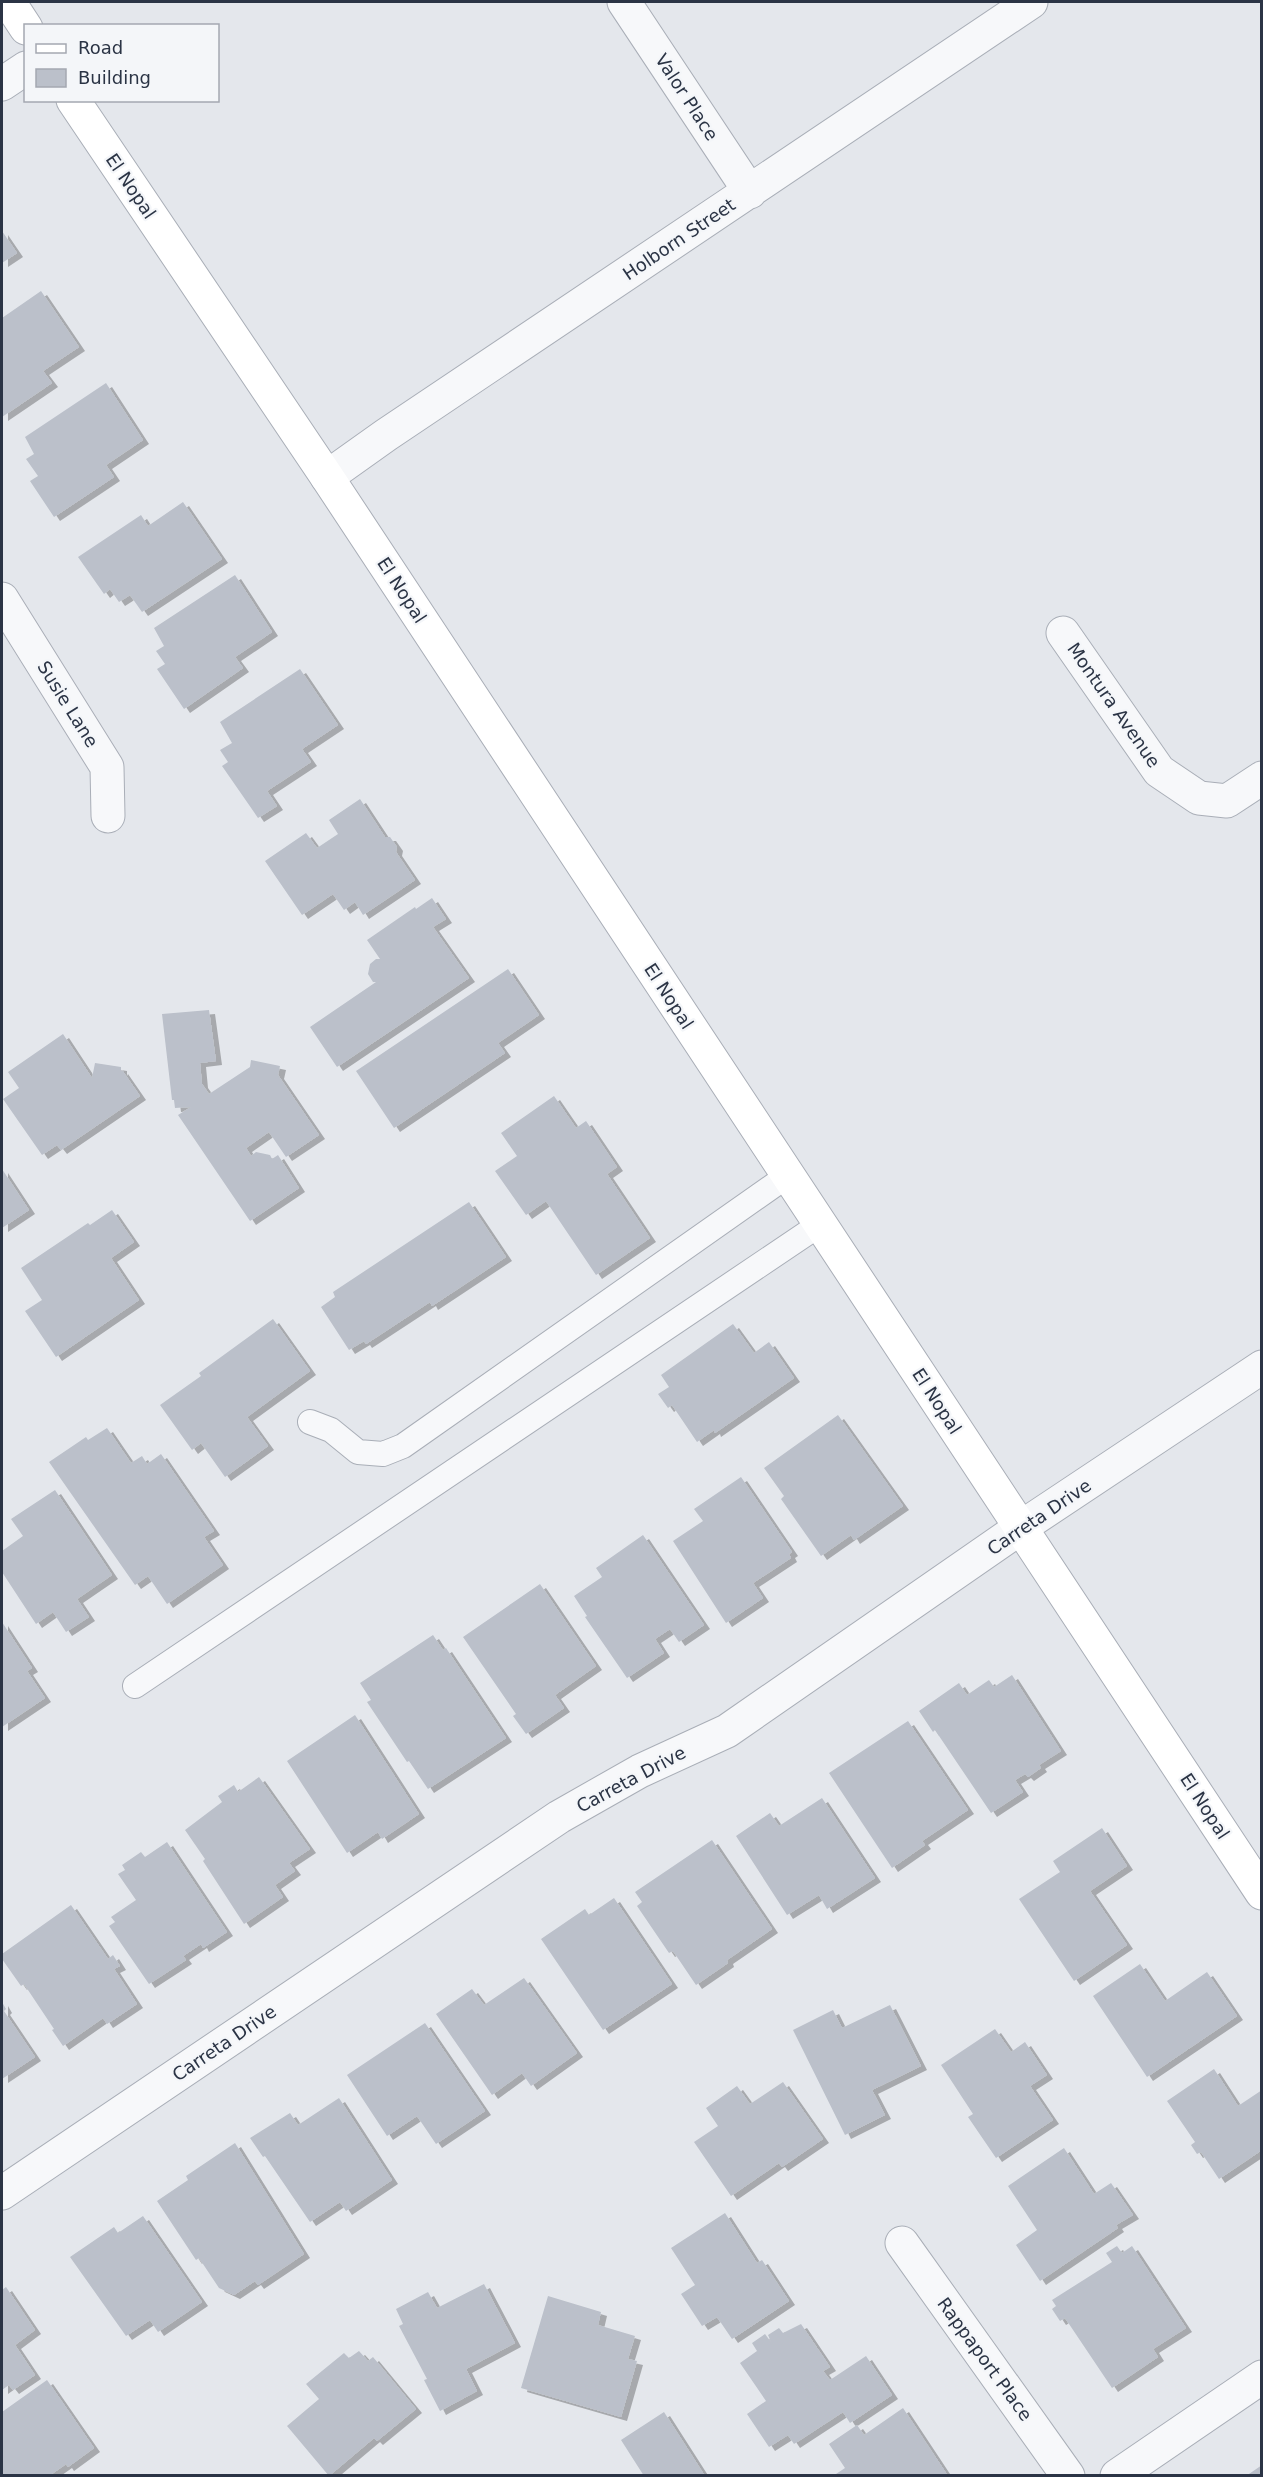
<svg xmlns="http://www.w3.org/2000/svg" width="1263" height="2477" viewBox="0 0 1263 2477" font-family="'DejaVu Sans',sans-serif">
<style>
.building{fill:#bbc0ca;filter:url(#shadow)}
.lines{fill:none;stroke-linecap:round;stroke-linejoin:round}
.lane-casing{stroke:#a9aeb7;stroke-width:26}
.street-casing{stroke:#a9aeb7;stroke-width:35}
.secondary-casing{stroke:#a9aeb7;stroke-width:35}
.lane{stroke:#f7f8fa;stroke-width:24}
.street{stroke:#f7f8fa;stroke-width:33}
.secondary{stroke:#fff;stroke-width:33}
.labels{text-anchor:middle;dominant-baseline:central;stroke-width:4.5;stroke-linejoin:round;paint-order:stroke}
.street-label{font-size:18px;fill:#2b3445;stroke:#f4f6f9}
</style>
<defs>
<filter id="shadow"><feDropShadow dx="6" dy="4" stdDeviation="0" flood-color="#0004"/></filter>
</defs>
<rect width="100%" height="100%" fill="#e4e7ec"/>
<path class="building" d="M2 231 17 253 2 263Z
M41 291 79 347 43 371 52 383 2 417V318Z
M106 383 143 440 106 465 114 477 54 517 30 481 38 476 26 459 34 454 25 437Z
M183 502 222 559 142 612 130 595 119 602 110 589 104 594 78 557 141 515 148 526Z
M235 575 272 632 235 657 243 668 184 709 157 669 165 664 156 651 164 646 154 628Z
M300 669 338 725 302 749 311 762 267 791 277 806 258 818 222 766 228 762 220 750 232 743 220 722Z
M360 799 385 837H390L397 847 396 852 415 880 363 915 355 902 344 910 333 894 302 915 265 861 306 833 317 848 338 834 329 820Z
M432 898 446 919 433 927 469 978 337 1067 310 1027 376 982H373L368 974 370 964 376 959H380L367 940 415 907 416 909Z
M508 969 539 1015 498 1043 505 1053 394 1128 356 1071Z
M209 1010 216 1061 200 1063 202 1084 209 1094 250 1067 251 1060 280 1066 278 1075 319 1135 286 1157 269 1132 246 1148 251 1156 256 1152 270 1155 272 1159 278 1155 299 1188 250 1221 178 1115 191 1107 175 1108 174 1100H172L162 1014Z
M63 1034 92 1078 95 1063 121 1067V1072L122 1070 140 1096 61 1150 57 1145 42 1155 3 1099 19 1088 8 1072Z
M554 1096 576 1128 586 1121 617 1167 607 1174 650 1238 596 1275 546 1201 526 1215 495 1171 517 1156 501 1133Z
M2 1169 29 1210 2 1228Z
M469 1202 506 1257 432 1306 430 1302 366 1344 364 1341 349 1350 321 1307 335 1297 333 1292Z
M112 1210 134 1242 111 1258 139 1300 56 1357 25 1311 42 1300 21 1268 88 1223 90 1225Z
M273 1319 310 1371 247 1417 268 1446 225 1477 201 1443 192 1450 160 1405 201 1376 199 1373Z
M733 1324 754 1353 769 1342 794 1378 715 1433 714 1430 697 1442 672 1405 668 1408 658 1394 669 1387 661 1375Z
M838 1415 903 1506 854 1540 851 1535 821 1556 781 1499 784 1496 764 1468Z
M107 1428 131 1463 142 1456 147 1464 161 1454 214 1531 204 1537 223 1565 167 1604 148 1576 135 1585 49 1462 86 1437 88 1440Z
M741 1477 792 1552 789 1554 791 1558 753 1583 763 1598 726 1623 673 1541 703 1521 694 1509Z
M55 1490 112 1575 77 1599 89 1617 66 1632 53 1612 36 1624 2 1572V1551L23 1536 11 1519Z
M643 1535 704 1625 679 1642 670 1629 655 1639 664 1653 627 1678 585 1617 587 1616 574 1596 602 1577 596 1568Z
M540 1584 596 1666 555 1695 564 1708 526 1734 513 1716 516 1714 463 1637Z
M2 1622 32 1668 27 1671 45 1698 2 1727Z
M433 1635 443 1650 446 1648 506 1738 428 1789 409 1761 407 1762 367 1702 371 1700 360 1683Z
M1012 1675 1061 1751 1039 1765 1041 1768 1028 1777 1025 1774 1015 1780 1023 1792 991 1813 935 1730 933 1732 919 1711 959 1683 967 1695 989 1680 994 1687Z
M355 1715 419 1814 382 1839 378 1832 347 1853 287 1761Z
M908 1721 968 1810 922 1841 925 1845 892 1868 829 1773Z
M259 1777 310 1849 289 1863 295 1871 275 1885 283 1897 244 1924 203 1861 205 1859 185 1830 222 1802 218 1796 234 1785 238 1792Z
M822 1798 875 1878 827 1909 819 1895 787 1915 736 1836 770 1813 779 1826Z
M1102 1828 1127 1866 1090 1891 1127 1945 1074 1981 1019 1899 1060 1872 1053 1861Z
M712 1840 772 1929 727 1960 728 1963 696 1985 673 1951 669 1953 637 1906 642 1902 635 1892Z
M167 1842 227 1932 203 1948 201 1944 183 1956 186 1960 149 1984 109 1926 115 1922 111 1917 136 1900 118 1874 125 1870 122 1865 141 1852 145 1857Z
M614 1898 672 1984 603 2030 541 1939 585 1909 589 1915Z
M71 1905 108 1959 113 1955 120 1966 114 1969 137 2004 107 2024 103 2018 63 2046 52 2030 54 2029 24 1984 21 1986 2 1959V1954Z
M1140 1964 1165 2001 1207 1972 1237 2016 1147 2077 1093 1996Z
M524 1978 577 2053 531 2086 522 2073 492 2095 436 2014 472 1989 484 2005Z
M2 2002 6 2009 4 2011 35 2057 2 2079Z
M890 2005 921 2066 872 2090 885 2115 845 2135 793 2030 833 2010 842 2028Z
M425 2023 485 2111 436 2144 417 2116 387 2136 347 2075Z
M995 2029 1011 2052 1025 2042 1047 2075 1030 2086 1053 2120 996 2158 968 2117 973 2114 941 2065Z
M1214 2069 1238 2106 1262 2090V2150L1219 2179 1201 2152 1197 2154 1191 2145 1195 2142 1167 2101Z
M783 2082 823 2139 782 2167 779 2163 731 2196 694 2142 718 2126 706 2108 737 2086 750 2104Z
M339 2098 392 2180 346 2211 340 2202 310 2222 265 2156 263 2157 250 2138 290 2113 298 2125Z
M235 2143 304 2254 258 2285 255 2281 234 2295 219 2288 199 2258 196 2260 157 2201 188 2180 186 2176Z
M1064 2148 1094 2194 1111 2183 1133 2215 1116 2225 1118 2228 1040 2281 1016 2245 1037 2230 1008 2186Z
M725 2213 757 2263 762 2260 789 2301 732 2339 717 2317 702 2326 681 2294 695 2285 671 2248Z
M143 2216 202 2302 158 2332 150 2320 126 2336 70 2257 114 2227 118 2233Z
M1117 2246 1122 2253 1132 2246 1186 2328 1153 2349 1158 2357 1112 2388 1065 2318 1060 2321 1052 2309 1056 2306 1052 2300 1112 2262 1106 2253Z
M484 2284 515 2343 466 2369 477 2391 440 2411 424 2380 427 2379 399 2326 403 2324 396 2309 428 2292 437 2308Z
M6 2287 35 2330 15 2345 35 2375 13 2390 9 2385 2 2390V2290Z
M548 2296 601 2312 598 2325 635 2336 628 2359 637 2361 621 2417 521 2388Z
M801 2324 830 2367 823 2371 830 2380 866 2356 892 2395 850 2423 843 2412 794 2444 788 2435 769 2447 747 2414 766 2401 740 2363 757 2351 752 2343 765 2334 771 2342 768 2335 779 2328 783 2333Z
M359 2351 368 2361 373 2357 416 2409 377 2441 374 2438 329 2476 287 2426 319 2399 306 2384 344 2353 349 2358Z
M47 2380 94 2448 68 2467 66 2464 49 2476H2V2412Z
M903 2408 948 2476H833L845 2468 829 2444 857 2425 864 2435Z
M664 2412 705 2476H644L621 2440Z
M1262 2465V2476H1246Z"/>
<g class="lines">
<defs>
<path id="lane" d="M310 1422 331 1430 358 1452 383 1454 403 1446 787 1176
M135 1686 819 1225"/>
<path id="street" d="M624 2 750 192
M2 84 26 68
M327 477 386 435 1031 2
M2 599 107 767 108 816
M1063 633 1159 771 1199 798 1227 801 1262 778
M2 2193 559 1817 640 1771 727 1731 1020 1528 1262 1367
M902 2243 1068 2476
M1117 2476 1262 2377"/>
<path id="secondary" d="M9 2 26 28
M73 100 327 477 1262 1893"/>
</defs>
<use href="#lane" class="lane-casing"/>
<use href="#street" class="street-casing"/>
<use href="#secondary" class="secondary-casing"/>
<use href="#lane" class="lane"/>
<use href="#street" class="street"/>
<use href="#secondary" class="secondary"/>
</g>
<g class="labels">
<g class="street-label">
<text transform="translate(687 97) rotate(57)">Valor Place</text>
<text transform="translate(131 186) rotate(56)">El Nopal</text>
<text transform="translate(679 239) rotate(-34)">Holborn Street</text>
<text transform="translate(402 590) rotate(57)">El Nopal</text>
<text transform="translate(68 704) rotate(58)">Susie Lane</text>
<text transform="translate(1114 705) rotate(55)">Montura Avenue</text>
<text transform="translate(669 996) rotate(57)">El Nopal</text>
<text transform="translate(937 1401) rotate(57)">El Nopal</text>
<text transform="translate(1039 1517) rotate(-34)">Carreta Drive</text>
<text transform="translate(631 1779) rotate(-28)">Carreta Drive</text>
<text transform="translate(1205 1806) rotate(57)">El Nopal</text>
<text transform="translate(224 2043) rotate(-34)">Carreta Drive</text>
<text transform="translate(985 2359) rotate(54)">Rappaport Place</text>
</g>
</g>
<rect width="1263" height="2477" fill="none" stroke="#2b3445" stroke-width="6"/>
<rect x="24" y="24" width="195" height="78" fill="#f4f6f9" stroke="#a4a8b1" stroke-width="1.5"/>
<rect x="36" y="44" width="30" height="9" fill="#ffffff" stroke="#a4a8b1" stroke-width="1.5"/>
<text x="78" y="54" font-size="18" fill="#2b3445">Road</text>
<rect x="36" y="69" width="30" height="18" fill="#bbc0ca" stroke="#a4a8b1" stroke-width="1.5"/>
<text x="78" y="84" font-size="18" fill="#2b3445">Building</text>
</svg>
